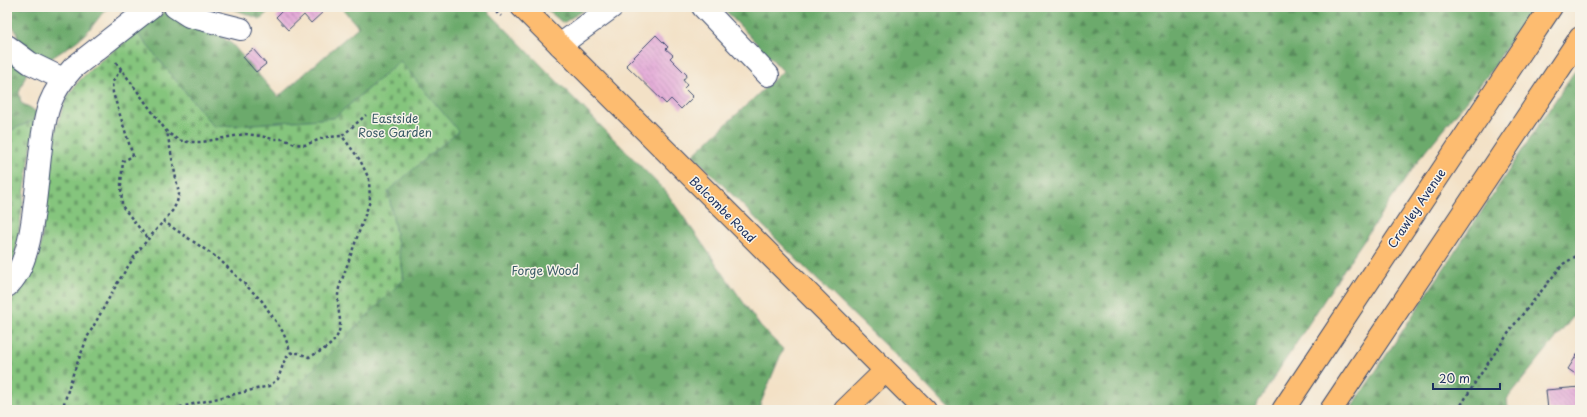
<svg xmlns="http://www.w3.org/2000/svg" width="1587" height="417" viewBox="0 0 1587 417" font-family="'Playpen Sans',sans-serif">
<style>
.forest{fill:url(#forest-firs);stroke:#446c65}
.cemetery{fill:url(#cemetery-stones);stroke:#507a6e}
.building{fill:url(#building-back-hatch)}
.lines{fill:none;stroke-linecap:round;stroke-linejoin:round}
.minor-casing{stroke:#3b4a6e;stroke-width:24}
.major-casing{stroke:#3b4a6e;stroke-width:24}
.path{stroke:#3b4a6e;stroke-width:2.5;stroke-dasharray:3 3;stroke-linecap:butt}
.minor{stroke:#fff;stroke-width:22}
.major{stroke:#fdbc70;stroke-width:22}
.labels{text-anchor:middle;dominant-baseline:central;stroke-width:3;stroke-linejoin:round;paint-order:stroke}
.park-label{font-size:12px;fill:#3b5c67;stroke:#f7f3e8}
.street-label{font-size:12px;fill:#1b2f5e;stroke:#f7f3e8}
</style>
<defs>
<pattern id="forest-firs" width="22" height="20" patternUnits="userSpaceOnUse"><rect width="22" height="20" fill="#6caa6c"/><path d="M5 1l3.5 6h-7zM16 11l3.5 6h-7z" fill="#588b5c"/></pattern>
<pattern id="cemetery-stones" width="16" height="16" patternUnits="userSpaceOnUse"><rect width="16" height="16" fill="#85c57d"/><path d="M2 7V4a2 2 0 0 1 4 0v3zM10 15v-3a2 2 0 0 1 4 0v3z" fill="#6ca06a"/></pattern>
<pattern id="building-back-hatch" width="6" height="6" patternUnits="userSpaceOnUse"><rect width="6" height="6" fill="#e3a8d7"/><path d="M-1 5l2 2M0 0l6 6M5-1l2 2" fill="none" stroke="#b789b2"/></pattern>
</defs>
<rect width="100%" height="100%" fill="#f7f3e8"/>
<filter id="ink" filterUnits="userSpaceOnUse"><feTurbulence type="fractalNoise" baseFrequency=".025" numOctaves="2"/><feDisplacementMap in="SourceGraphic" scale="8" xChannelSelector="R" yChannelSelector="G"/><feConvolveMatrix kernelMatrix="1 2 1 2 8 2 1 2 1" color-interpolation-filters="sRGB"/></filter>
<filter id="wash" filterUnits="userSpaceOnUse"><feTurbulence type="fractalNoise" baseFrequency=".012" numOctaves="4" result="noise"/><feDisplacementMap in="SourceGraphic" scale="16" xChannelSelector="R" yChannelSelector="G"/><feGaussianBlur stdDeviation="0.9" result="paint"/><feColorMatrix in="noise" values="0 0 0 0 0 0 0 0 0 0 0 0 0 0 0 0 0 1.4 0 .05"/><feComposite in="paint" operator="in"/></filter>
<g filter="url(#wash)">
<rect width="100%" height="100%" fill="#f3e1c6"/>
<path class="forest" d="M7 7H109C101 13 95 24 88 31 75 44 59 53 44 63L16 45C20 33 15 29 7 20Z
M228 7H274L260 19Z
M341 7H484L666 192 760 326 783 349 758 410H273L404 279 388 191 400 61 334 118 214 127 137 33 165 11 213 31 232 44 278 97 358 27Z
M544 7H588L563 23Z
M722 7H1533L1488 75 1420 158 1352 257 1253 410H950L925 384 801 264 693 155 783 71Z
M7 57 27 72 19 92 21 103 31 108 37 113 35 120 7 132Z
M1580 63V306L1577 312 1507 399 1508 410H1350Z"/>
<path class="cemetery" d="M137 33 214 127 334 118 400 61 458 131 388 191 404 279 273 410H7V305L23 288 39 257 57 125C61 114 64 103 70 93 85 70 115 50 137 33Z
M35 120 15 257 7 272V132Z"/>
<g id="blocks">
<path class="building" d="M286 7H321L324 11 311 23 304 15 288 30 276 17Z
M656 35 668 47 666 49 673 55 670 58 687 75 683 80 687 85 684 88 693 97 681 109 671 99 666 104 626 65Z
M253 49 266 64 256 72 243 57Z
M1580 350V377L1568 369Z
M1580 387V410H1548L1546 390Z"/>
</g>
</g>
<g filter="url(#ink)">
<use href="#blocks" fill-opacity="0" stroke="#3b4a6e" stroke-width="1"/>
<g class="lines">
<defs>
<path id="minor" d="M175 7 189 16 241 29
M703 7 768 75
M560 45 612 7
M7 46 30 63 63 79
M7 286C42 257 33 149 50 103 55 90 64 78 73 68L151 7"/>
<path id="major" d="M522 7 925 410
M845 410 885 371
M1283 410 1551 7
M1331 410 1580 38"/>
</defs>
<use href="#minor" class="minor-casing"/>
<use href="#major" class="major-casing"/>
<path class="path" d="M492 7 501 16
M116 62 167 132 178 140 188 142H202L245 134 261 136 273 139H283L295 144 305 145 326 137 342 136
M121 69 112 83 113 93 133 156 123 161 121 183 122 206 148 239
M163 221 219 259 262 301 283 332 291 353
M62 410 73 374 88 336 118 282 138 251 173 210 177 202 179 194 167 132
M168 410 269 386 278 379 285 359 291 353H298L309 357C330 347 344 339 339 313 338 303 337 299 339 288L370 201 369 179 360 160 342 136 366 115
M1458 410 1478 378 1514 325 1563 264 1580 254"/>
<use href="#minor" class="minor"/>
<use href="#major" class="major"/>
</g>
</g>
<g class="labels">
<g class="park-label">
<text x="395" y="118">Eastside<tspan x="395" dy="14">Rose Garden</tspan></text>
<text x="545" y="270">Forge Wood</text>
</g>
<g class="street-label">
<text transform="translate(1416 208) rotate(-56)">Crawley Avenue</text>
<text transform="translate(723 209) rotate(45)">Balcombe Road</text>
</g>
</g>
<rect width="1587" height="417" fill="none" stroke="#f7f3e8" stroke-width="24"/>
<path d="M1433 383v6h67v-6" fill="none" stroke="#1b2f5e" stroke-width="2"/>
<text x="1439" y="383" font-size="12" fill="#1b2f5e" stroke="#f7f3e8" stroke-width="3" paint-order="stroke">20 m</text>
</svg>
